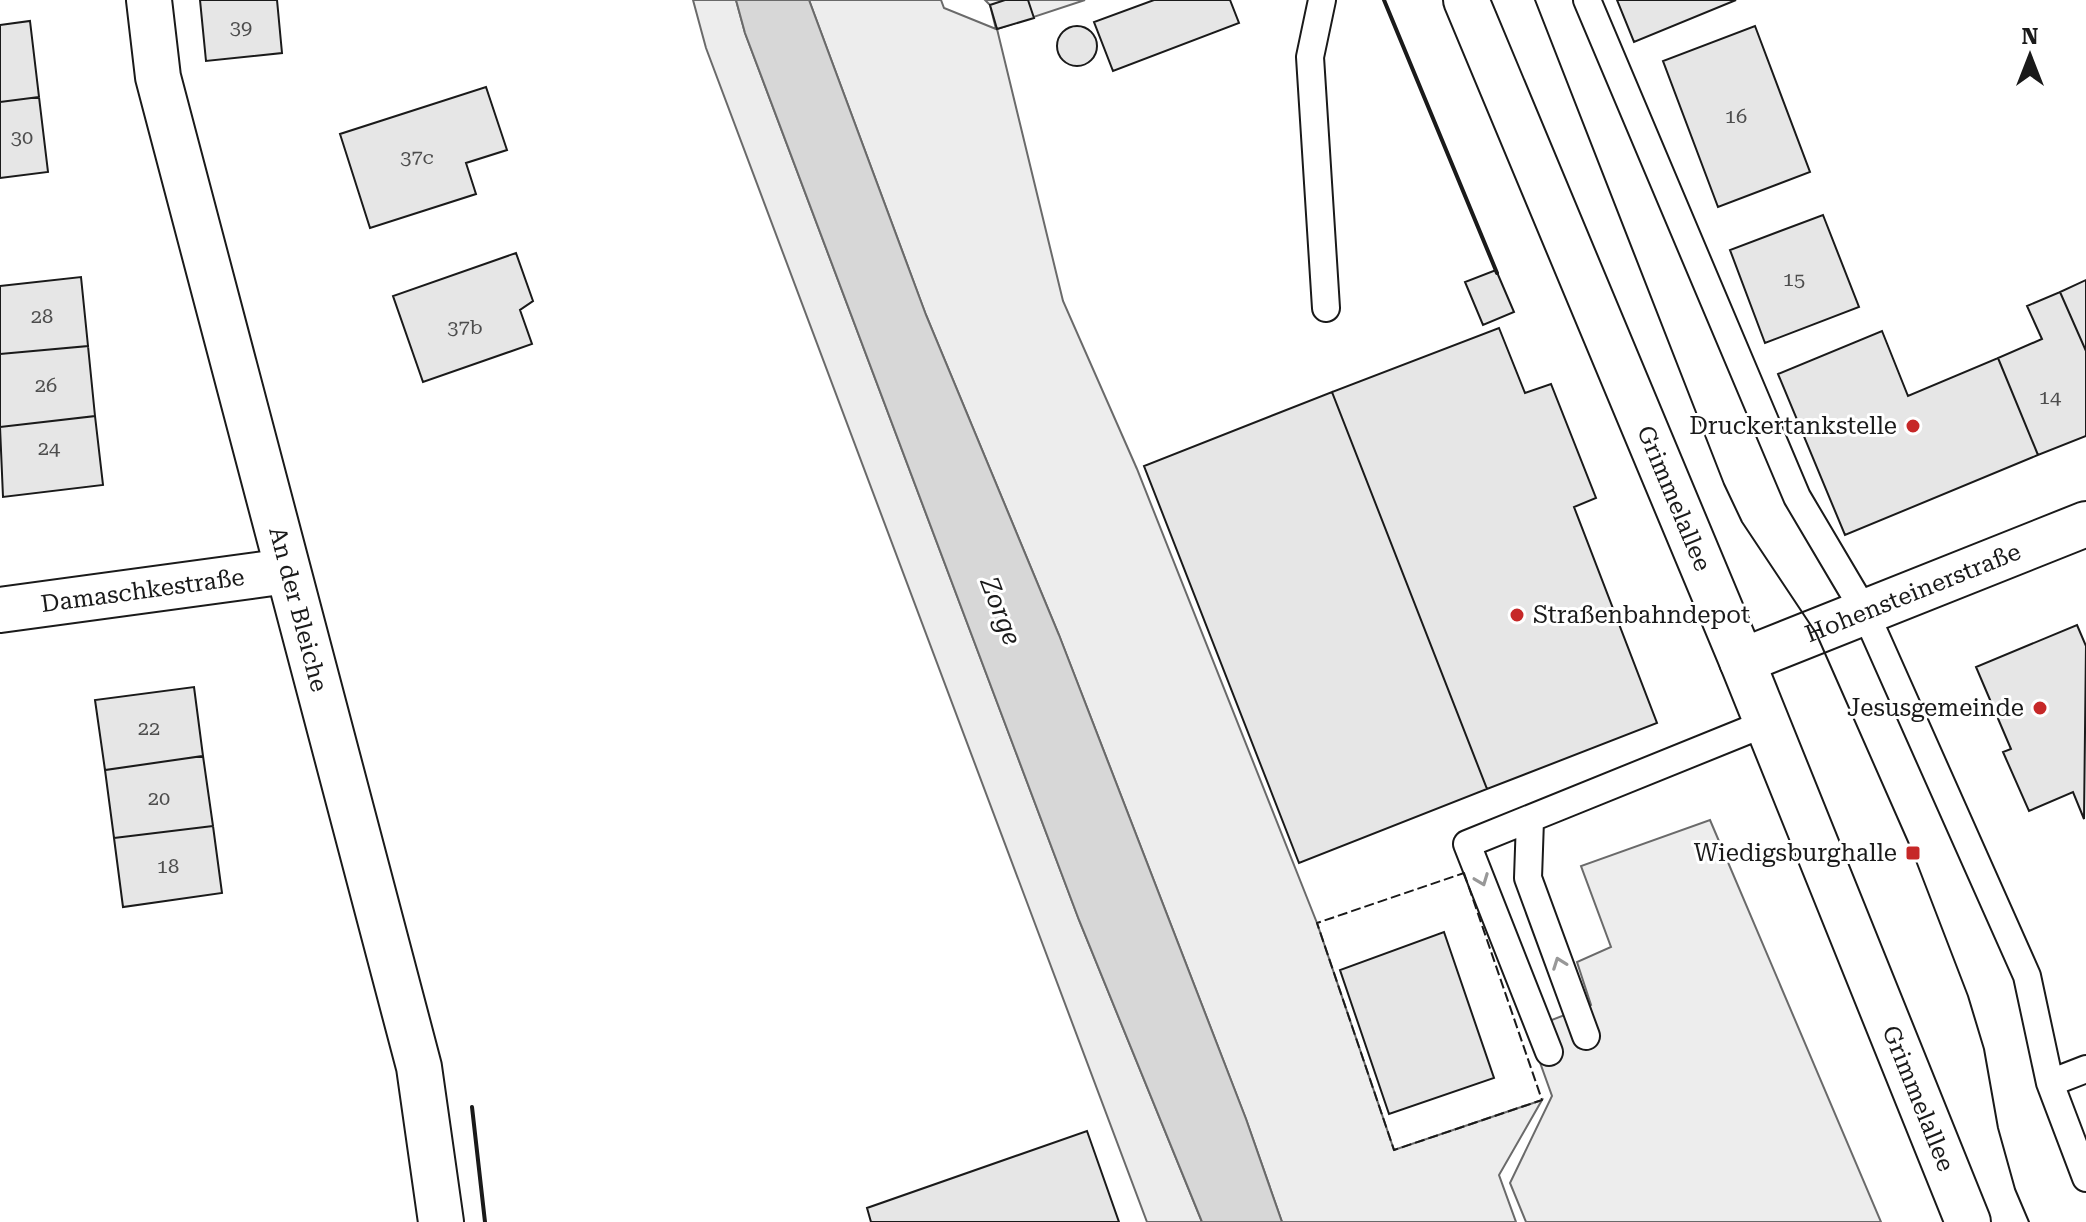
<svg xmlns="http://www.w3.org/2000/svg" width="2086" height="1222" viewBox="0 0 2086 1222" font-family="'Roboto Serif',serif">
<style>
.built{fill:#ededed;stroke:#6a6a6a;stroke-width:2}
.water{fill:#d7d7d7;stroke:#6a6a6a;stroke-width:2}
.building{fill:#e6e6e6;stroke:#1a1a1a;stroke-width:2}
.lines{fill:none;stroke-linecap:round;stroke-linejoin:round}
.lane-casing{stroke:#1a1a1a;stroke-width:30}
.street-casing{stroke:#1a1a1a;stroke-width:48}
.primary-casing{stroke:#1a1a1a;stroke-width:48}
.lane{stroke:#fff;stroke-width:26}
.street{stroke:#fff;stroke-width:44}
.primary{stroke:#fff;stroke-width:44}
.tram{stroke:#1a1a1a;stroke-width:2}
.fence{stroke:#1a1a1a;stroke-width:2;stroke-dasharray:10 4;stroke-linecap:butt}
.wall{stroke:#1a1a1a;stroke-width:4}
.oneway{stroke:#989898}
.poi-dot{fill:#c62828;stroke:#fff;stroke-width:3}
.labels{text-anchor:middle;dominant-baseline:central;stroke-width:6;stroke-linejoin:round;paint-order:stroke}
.number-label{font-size:20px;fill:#4d4d4d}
.poi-label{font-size:24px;fill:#1a1a1a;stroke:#fff;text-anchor:end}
.street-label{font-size:24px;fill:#1a1a1a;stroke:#fff}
.water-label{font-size:26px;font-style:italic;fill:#1a1a1a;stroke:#fff}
</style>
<rect width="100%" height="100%" fill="#fff"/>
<path class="built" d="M693 0H736L745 33 1079 920 1202 1222H1147L706 48Z
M809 0H941L944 8 996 29 990 5 985 0H1085L997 29 1063 301 1137 469 1317 923 1394 1150 1542 1100 1499 1175 1516 1222H1282L1246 1119 1059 635 926 315Z
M1710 820 1881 1222H1526L1510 1183 1552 1096 1528 1029 1591 1005 1577 962 1611 947 1581 866Z"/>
<path class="water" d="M736 0H809L926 315 1059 635 1246 1119 1282 1222H1202L1079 920 745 33Z"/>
<path class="building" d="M200 0H277L282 53 206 61Z
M1005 0H1028L1034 18 997 29 990 5Z
M1154 0H1230L1239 23 1113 71 1094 22Z
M1617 0H1736L1634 42Z
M30 21 39 97 0 102V25Z
M1057 46a20 20 0 1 1 40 0a20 20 0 1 1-40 0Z
M1755 26 1810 172 1718 207 1663 61Z
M486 87 507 150 466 163 476 194 370 228 340 134Z
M39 97 48 172 0 178V102Z
M1823 215 1859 307 1765 343 1730 250Z
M516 253 533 301 520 310 532 344 423 382 393 296Z
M1496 270 1514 312 1483 325 1465 282Z
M81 277 88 346 0 354V286Z
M2086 280V351L2060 292Z
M2060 292 2086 351V436L2038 455 1998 358 2042 339 2027 306Z
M1499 328 1525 393 1551 384 1596 498 1574 507 1657 723 1487 789 1332 392Z
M1882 331 1908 396 1998 358 2038 455 1845 535 1778 374Z
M88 346 95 416 0 427V354Z
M1332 392 1487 789 1299 863 1144 466Z
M95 416 103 485 3 497 0 427Z
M2077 625 2086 646 2084 819 2073 792 2029 811 2003 752 2011 749 1976 667Z
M194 687 203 756 105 770 95 700Z
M203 756 213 826 114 838 105 770Z
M213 826 222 893 123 907 114 838Z
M1444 932 1494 1078 1389 1114 1340 970Z
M1087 1131 1119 1222H871L867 1208Z"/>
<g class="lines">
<defs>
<path id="lane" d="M1322 0 1310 57 1326 308
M1587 0 1797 497 1865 612 2027 976 2050 1083 2086 1178
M1530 820 1528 878 1586 1036
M1549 1052 1467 844 1766 723
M2050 1083 2086 1069"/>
<g id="street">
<path id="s1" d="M149 0 158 77 419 1067 441 1222"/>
<path id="s2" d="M0 610 287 571"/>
<path id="s3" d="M1742 661 2086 524"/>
</g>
<g id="primary">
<path id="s4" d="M1466 0 1742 661 1968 1222"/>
</g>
</defs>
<use href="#lane" class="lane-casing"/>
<use href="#street" class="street-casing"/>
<use href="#primary" class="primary-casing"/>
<use href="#lane" class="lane"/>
<use href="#street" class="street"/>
<use href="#primary" class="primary"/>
<path class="tram" d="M1535 0 1724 484 1742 522 1816 633 1913 853 1968 996 1984 1049 1998 1128 2015 1189 2029 1222"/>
<path class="fence" d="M1464 873 1542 1100 1394 1150 1317 923Z"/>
<path class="wall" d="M1384 0 1497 273
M472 1107 485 1222"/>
</g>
<defs><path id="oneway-chevron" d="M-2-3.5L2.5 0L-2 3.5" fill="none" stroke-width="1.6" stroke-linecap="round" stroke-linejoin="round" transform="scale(2)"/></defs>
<g class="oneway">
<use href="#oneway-chevron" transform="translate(1482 880) rotate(69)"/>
<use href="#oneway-chevron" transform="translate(1559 963) rotate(-110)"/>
</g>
<g class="poi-dot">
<circle cx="1913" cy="426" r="8"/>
<circle cx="1517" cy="615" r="8"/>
<circle cx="2040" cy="708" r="8"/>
<rect x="1905" y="845" width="16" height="16" rx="4"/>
</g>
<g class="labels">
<g class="number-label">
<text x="241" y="27">39</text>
<text x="1736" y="116">16</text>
<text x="22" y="137">30</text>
<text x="417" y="157">37c</text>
<text x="1794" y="279">15</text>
<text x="42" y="316">28</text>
<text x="465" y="327">37b</text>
<text x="46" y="385">26</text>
<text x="2050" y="397">14</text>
<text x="49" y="448">24</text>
<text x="149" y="728">22</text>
<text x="159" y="798">20</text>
<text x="168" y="866">18</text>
</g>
<g class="poi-label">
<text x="1897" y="426">Druckertankstelle</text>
<text x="1533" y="615" text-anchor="start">Straßenbahndepot</text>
<text x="2024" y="708">Jesusgemeinde</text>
<text x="1897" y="853">Wiedigsburghalle</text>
</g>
<g class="street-label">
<text stroke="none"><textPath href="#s4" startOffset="540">Grimmelallee</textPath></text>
<text stroke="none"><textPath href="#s2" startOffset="144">Damaschkestraße</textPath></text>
<text stroke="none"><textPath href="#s3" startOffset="184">Hohensteinerstraße</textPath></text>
<text stroke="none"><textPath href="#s1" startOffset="628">An der Bleiche</textPath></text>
<text stroke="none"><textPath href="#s4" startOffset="1188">Grimmelallee</textPath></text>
</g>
<g class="water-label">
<text transform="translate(1001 611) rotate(69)">Zorge</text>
</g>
</g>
<g transform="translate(2030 56)" stroke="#ffffff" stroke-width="6" paint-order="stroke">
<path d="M0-6L14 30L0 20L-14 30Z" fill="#1a1a1a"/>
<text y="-12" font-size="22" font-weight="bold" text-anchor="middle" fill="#1a1a1a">N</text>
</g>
</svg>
